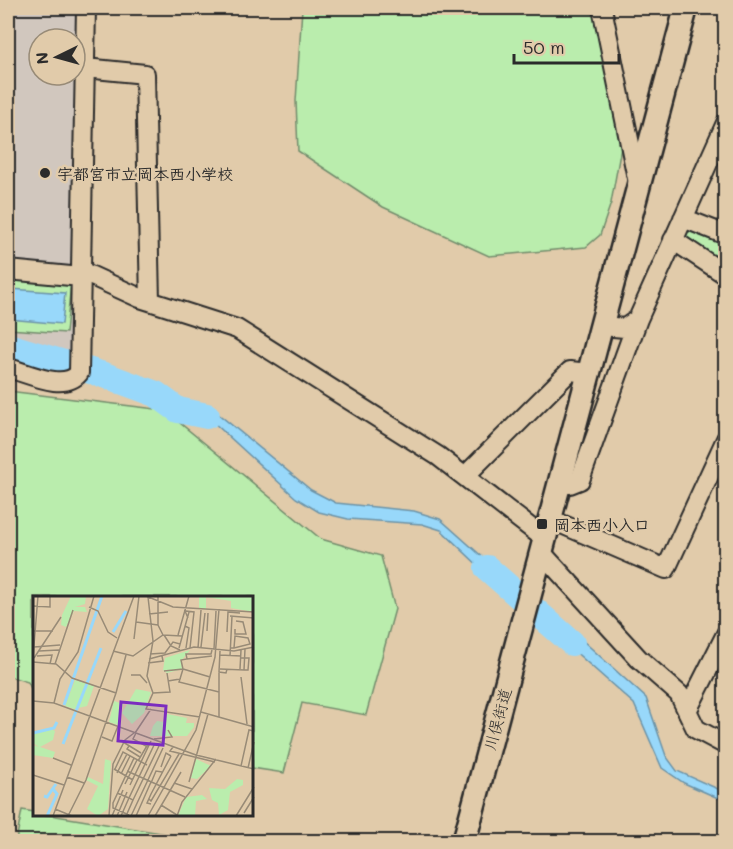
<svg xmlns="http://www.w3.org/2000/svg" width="733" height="849" viewBox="0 0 733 849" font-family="Mali,'Klee One',sans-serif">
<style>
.built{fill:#d1c7be;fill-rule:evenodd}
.green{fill:#baedad;stroke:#728c6c;stroke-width:1.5}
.water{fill:#98d8fa;stroke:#6c93a7;stroke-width:1.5}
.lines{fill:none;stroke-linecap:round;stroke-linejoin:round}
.river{stroke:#98d8fa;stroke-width:26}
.minor-casing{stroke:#2b2b2b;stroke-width:22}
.major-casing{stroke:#2b2b2b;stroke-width:27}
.minor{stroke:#e1cbaa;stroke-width:18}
.major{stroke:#e1cbaa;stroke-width:22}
.poi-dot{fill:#2b2b2b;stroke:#e1cbaa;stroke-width:2}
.labels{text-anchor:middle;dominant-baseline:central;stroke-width:5;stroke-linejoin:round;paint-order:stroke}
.poi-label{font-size:16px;font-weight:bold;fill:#2b2b2b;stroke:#e1cbaa;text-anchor:start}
.street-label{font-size:16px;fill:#2b2b2b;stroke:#e1cbaa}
.inset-river{fill:none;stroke:#98d8fa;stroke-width:3}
.inset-road{fill:none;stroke:#988b77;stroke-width:1.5}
.view{fill:#7b2cbf;fill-opacity:0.15;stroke:#7b2cbf;stroke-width:3}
.inset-edge{fill:none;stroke:#2b2b2b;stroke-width:3}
</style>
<rect width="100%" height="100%" fill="#e1cbaa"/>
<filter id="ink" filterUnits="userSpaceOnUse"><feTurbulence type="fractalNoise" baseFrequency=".0167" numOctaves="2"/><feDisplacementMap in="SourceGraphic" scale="12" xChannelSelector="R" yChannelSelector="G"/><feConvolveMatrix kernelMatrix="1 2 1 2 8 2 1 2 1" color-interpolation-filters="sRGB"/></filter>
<g filter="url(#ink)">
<path class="built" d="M8 8H87L79 363 8 343ZM39 39H75V75H39Z"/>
<path class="green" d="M302 8H599L624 131 611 203 600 235 586 247 489 256 383 207 298 151 296 101Z
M694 228 725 241V265L687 244 683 236 687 230Z
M8 278 71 283 66 333 8 329Z
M8 391 164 410 321 539 381 556 395 609 366 715 302 703 284 773 252 768V597H34V695L28 682 8 676Z
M22 810 34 812V814L50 815 210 841H16Z"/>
<path class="water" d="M11 289 65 293 62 324 9 319Z
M8 343 110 371 104 380 8 353Z
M178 400 217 413 311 490 336 503 414 511 440 519 515 586 510 596 441 530 422 524 348 519 319 512 296 498 213 422 174 411Z
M549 610 646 698 666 756 677 771 725 792V801L684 783 662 768 634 704 545 625Z"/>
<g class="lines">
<path class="river" d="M8 346 107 376 156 394 178 410 207 416
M487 568 572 643"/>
<defs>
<path id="minor" d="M602 8 638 183
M85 68 145 74 150 301
M683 218 726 235
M673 240 726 275
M8 270 81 277
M81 271 140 298 237 329 438 456 545 539
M602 326 625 328 638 319 726 123
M8 368C28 373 64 392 79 373L86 8
M465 476 570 371 589 373
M560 483 570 484 580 480 638 319
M550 519 666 569 726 439
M541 552 639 659 679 694 696 729 726 745
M687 711 726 634"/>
<path id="major" d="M464 842 686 8"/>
</defs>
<use href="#minor" class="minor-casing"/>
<use href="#major" class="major-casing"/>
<use href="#minor" class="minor"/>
<use href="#major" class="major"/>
</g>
</g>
<g class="poi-dot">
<circle cx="45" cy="173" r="6"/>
<rect x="536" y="518" width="12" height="12" rx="3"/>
</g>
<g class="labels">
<g class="poi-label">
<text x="57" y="173">宇都宮市立岡本西小学校</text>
<text x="554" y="524">岡本西小入口</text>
</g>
<g class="street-label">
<text transform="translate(497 719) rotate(-75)">川俣街道</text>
</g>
</g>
<g transform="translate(33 596)">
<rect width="220" height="220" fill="#e1cbaa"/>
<path d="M38 0H53L52 8 42 11H52L54 16 41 15 33 31 28 29 29 19ZM166 0H220V16L198 12V5L173 1V13H166ZM157 54 148 65 149 73 134 77 130 74 132 62ZM42 84 61 90 54 110 41 113 32 110ZM103 93 118 96 111 117 99 128 89 117ZM81 105 90 108 85 129 76 126ZM134 118 154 122 153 127H161V131L154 140H117L120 130 124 125 132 126ZM16 132 22 135 20 144 7 151 22 156 20 162 0 159V149L6 151 0 147V136ZM72 163 78 165 75 213 65 220 54 213 65 190 53 184 55 181 70 188ZM163 163 178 170 164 183 158 182ZM204 183 210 184V189L197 196 195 214 186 219 185 207 179 204 176 192 192 193ZM169 199 174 203 163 205 162 220H145L153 201Z" fill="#baedad"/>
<path class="inset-river" d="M80 36 93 15M31 109 69 0M0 137 21 132 24 126M30 148 68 52M11 200 14 201 23 188M14 220 24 198 20 193"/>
<path class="inset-road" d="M113 0 140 11 221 16M125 0V29L130 39M115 1 120 45 114 80 120 97M0 10 17 11V0M56 11 65 15 75 36 84 42M116 18 135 16M197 20 221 22M155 22 152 15 161 16 157 52M103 26 125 29M152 30 156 32 153 52M202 33V38H213L210 26 203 25M0 35H20M174 35 175 17M194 36 195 16 207 17M131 39 138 50 147 54M145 39 156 0M101 43 106 0M1 51 27 49M168 51 172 17M146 52 156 16M165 52 168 14M198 52H201L217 48 215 42 202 40 201 52M181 53 183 15M6 55 26 54M80 55 100 60 130 39 149 40M187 55 186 76 193 77 194 73M117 58 132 57 140 46 147 48M187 59 208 60M4 60 19 59 17 68M197 60 199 20M0 61 5 0M1 62 28 21M208 62H216L215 74H211M116 63 161 51 201 55 221 51M154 63 179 60M0 66 23 68 39 82 83 97 53 184 35 220M115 67 130 65 129 60M22 68 40 14M187 73 211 74 212 53M207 73 208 54M131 75 150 73 148 64 154 63 153 58H178L179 54M186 76V121M98 79H107L114 87M208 81 214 128M147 83 150 73 177 81M135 85 147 83 146 86 186 96M83 97 93 59M120 97 113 113 167 121M120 97 137 96 134 77M0 105 21 107 163 159 221 173M21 107 27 83 45 56 61 0M168 116 221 131M102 137 118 113M103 137 100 143 113 150M69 141 79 145 85 130M121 143 139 141 135 134M90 146 108 157M96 150 94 153 107 161M140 151 137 155 182 166M20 162 38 169M105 165 115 148M208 170 216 134 221 135M128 171 133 157 138 160M215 172 221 146M81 173 100 184M82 173 90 156 114 169M94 175 152 201M84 177 94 158M88 178 97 160M0 179 31 189M34 181 51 187M156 186 175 118M118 187 123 175 129 176M141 187 159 193M92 188 104 164M97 189 118 145M84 197 96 202 88 220M116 203 118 205 146 158M100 204 126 150M118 208 114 207 118 198 138 160M128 209 144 219M22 213 39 220M211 217 221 201M96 219 80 212V207L101 162M20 220 101 0M76 220 80 168 92 144 101 137M79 220 90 194M84 220 94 196M93 220 100 204 96 202 122 147M98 220 130 152M103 220 118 186M115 220 163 134 182 61 186 13M122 220 148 176M144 220 149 206 183 163M203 220 221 191"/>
<path class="view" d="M88 106 133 110 130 149 85 145Z"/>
<rect width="220" height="220" class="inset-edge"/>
</g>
<rect width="733" height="849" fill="none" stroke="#e1cbaa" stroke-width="30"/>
<rect x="15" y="15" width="703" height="819" fill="none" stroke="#2b2b2b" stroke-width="2" filter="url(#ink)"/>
<g transform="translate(57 57) rotate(265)"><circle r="28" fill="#e1cbaa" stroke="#988b77" stroke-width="1.5"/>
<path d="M0-4.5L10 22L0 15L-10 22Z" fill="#2b2b2b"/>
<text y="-9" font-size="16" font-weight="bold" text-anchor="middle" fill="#2b2b2b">N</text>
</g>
<path d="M514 54v9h105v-9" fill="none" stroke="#2b2b2b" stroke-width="3"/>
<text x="523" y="54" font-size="18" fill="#2b2b2b" stroke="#e1cbaa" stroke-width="4.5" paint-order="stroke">50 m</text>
</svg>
